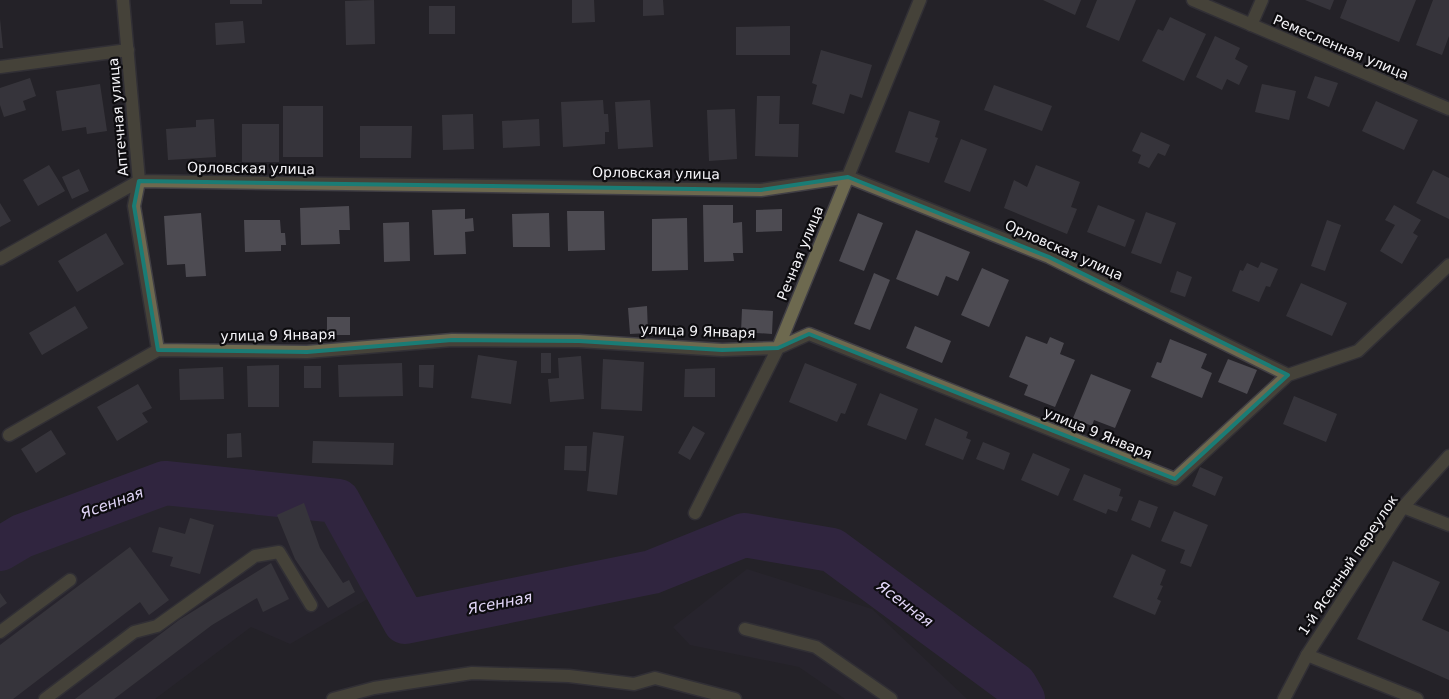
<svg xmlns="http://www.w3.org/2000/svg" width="1449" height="699" viewBox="0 0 1449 699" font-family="'DejaVu Sans',sans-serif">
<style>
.built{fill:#2b2733}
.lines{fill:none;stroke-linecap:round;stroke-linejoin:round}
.river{stroke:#3f295c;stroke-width:44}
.building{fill:#4d4b52}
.lane-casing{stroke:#413f45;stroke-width:15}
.street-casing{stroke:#413f45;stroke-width:15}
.lane{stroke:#6d694f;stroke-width:12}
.street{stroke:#6d694f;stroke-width:12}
.marked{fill:none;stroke:#1a7c75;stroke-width:4;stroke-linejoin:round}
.labels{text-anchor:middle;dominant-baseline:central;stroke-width:4.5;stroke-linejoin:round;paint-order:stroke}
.street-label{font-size:14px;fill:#f5f4f8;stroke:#0d0c0f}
.water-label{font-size:15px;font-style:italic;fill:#e2d6f8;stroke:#0d0c0f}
</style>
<rect width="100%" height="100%" fill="#242228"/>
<path class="built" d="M312 488 371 597 290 644 251 627 155 699H0V565L157 496Z
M747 569 872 609 967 699H845L799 667 690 645 673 627Z"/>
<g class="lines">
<path class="river" d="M0 549 22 536 165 483 338 501 405 622 652 572 744 535 832 550 1015 685 1023 699"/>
</g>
<path class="building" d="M230 0H262V4H230Z
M374 0 375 44 346 45 345 1Z
M572 0H594L595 22 572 23Z
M643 0H663L664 15 643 16Z
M1043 0H1081L1075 15Z
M1097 0H1136L1119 41 1086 27Z
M1305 0H1334L1330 10Z
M1347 0H1416L1399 42 1340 18Z
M1433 0H1449V36L1442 55 1416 45Z
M429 6H455V34H429Z
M1170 17 1206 34 1184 81 1142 61 1158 29 1163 31Z
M0 19 3 48H0Z
M243 21 245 43 216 45 215 23Z
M790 26V55H736V27Z
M1215 36 1240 48 1235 59 1248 66 1239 85 1227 79 1222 90 1196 77Z
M821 50 872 65 862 98 850 94 844 114 812 104 817 85 812 83Z
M1315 76 1338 83 1329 107 1307 98Z
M30 78 36 96 23 101 26 110 4 117 0 105V88Z
M100 84 107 131 87 134 86 127 62 131 56 91Z
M1262 84 1296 91 1289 120 1255 112Z
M994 85 1052 106 1042 131 984 110Z
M757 96H780L779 124H799L798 157 755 156Z
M603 100 604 114H608L609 132H605V144L563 147 561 102Z
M650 100 653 147 618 149 615 102Z
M1376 101 1418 120 1404 150 1362 131Z
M283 106H323V157H283Z
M735 109 737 159 709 161 707 110Z
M909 111 940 121 935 137 938 138 929 163 895 152Z
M473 114 474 149 443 150 442 115Z
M214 119 216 157 168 160 166 129 196 127V120Z
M539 119 540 146 503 148 502 121Z
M242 124H279V162H242Z
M360 126H412L411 158H360Z
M1141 132 1170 145 1165 156 1158 153 1149 168 1138 163 1141 155 1132 151Z
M961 139 987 149 970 192 944 182Z
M49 165 65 191 38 206 23 180Z
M1036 165 1080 182 1071 207 1077 209 1067 234 1004 208 1014 180 1027 187Z
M79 169 89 191 72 199 62 177Z
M1433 170 1449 178V219L1416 203Z
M0 203 11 221 0 227Z
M703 205H733V223L742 222 743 253H733L734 261 704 262Z
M1098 205 1135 220 1125 247 1087 232Z
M1394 205 1421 220 1413 233 1418 236 1402 264 1380 251 1395 225 1385 220Z
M349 206 350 230H339L340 244 301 245 300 208Z
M465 209V219L473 218 474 231 465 232 466 254 434 255 432 210Z
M782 209V231L756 232V210Z
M567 211H604L605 250 568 251Z
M1146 212 1176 223 1161 264 1131 253Z
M201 213 206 276 186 277 185 264 167 265 164 216Z
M549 213 550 247H513L512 214Z
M858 213 883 223 864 271 839 261Z
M687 218 688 270 652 271V219Z
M244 220H280L281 233H285L286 245H281V251L245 252Z
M1327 220 1341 225 1325 271 1311 266Z
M409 222 410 261 384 262 383 223Z
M916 230 970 252 958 281 946 276 938 296 896 279Z
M106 233 124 264 77 292 58 261Z
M1261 262 1278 269 1270 287 1266 286 1259 302 1232 291 1240 270 1243 271 1247 263 1258 268Z
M982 268 1009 280 989 327 961 315Z
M1177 271 1192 277 1185 297 1170 292Z
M874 273 890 280 870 330 854 324Z
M1301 283 1347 303 1332 336 1286 316Z
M75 306 88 328 42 355 29 333Z
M647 306 648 333 630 334 628 308Z
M742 309 773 311 772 334 741 332Z
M327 317H350V335H327Z
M915 326 951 341 942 363 906 348Z
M1026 336 1047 344 1050 337 1064 343 1060 354 1075 360 1055 407 1024 395 1028 385 1009 377Z
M1170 339 1207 354 1201 368 1212 373 1202 398 1151 377 1157 362 1161 363Z
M541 353H551V373H541Z
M478 355 517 361 511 404 471 398Z
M581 356 584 399 550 402 548 379 559 378 558 358Z
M603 359 644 362 642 411 601 409Z
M1228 359 1257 370 1247 394 1218 382Z
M402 363 403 396 339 397 338 365Z
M805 363 857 384 845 414 841 413 837 422 789 402Z
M279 365V407H248L247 366Z
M419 365H434L433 388 419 387Z
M304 366H321V388H304Z
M223 367 224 399 180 400 179 369Z
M715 368V397H684L685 369Z
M1091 374 1131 390 1115 428 1094 420 1092 426 1073 418Z
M138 384 152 408 142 413 148 422 117 441 97 407Z
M880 393 918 409 906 440 867 425Z
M1294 396 1337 414 1326 442 1283 424Z
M935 418 968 432 966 438 971 440 963 460 925 445Z
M693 426 705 433 690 460 678 453Z
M51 430 66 454 36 473 21 449Z
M593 432 624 436 617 495 587 491Z
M241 433 242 457 227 458V434Z
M313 441 394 443 393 465 312 463Z
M983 442 1010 453 1004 470 976 459Z
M565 446H587L586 471 564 470Z
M1033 453 1070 469 1058 496 1021 480Z
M1200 467 1223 477 1215 496 1192 486Z
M1084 474 1121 489 1119 496 1123 497 1117 512 1108 509 1106 514 1073 500Z
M1139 500 1158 507 1150 528 1131 520Z
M304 503 320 548 343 583 349 580 355 592 328 608 295 559 277 515Z
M1174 511 1208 525 1191 567 1180 563 1185 550 1161 541Z
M190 518 214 525 200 574 170 566 173 557 152 552 159 527 185 534Z
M130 547 169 600 149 615 140 602 13 699H0V645Z
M1132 554 1166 570 1160 585 1163 586 1157 599 1161 601 1155 615 1113 597Z
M1393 561 1440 582 1422 620 1449 632V680L1357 639Z
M271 563 289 599 263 612 257 598 212 625 114 699H75L179 620Z
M0 593 7 603 0 608Z"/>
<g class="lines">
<defs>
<path id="lane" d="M1251 25 1262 0
M0 67 128 50
M745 629 816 647 891 699
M0 632 70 580
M1307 655 1417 699
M45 699 134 632 157 626 255 556 279 552 311 605"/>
<path id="street" d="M123 0 139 181 134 206 158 350
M1193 0 1449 109
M0 259 139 181 761 190 848 177 1049 257 1288 375
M9 435 158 350 307 352 452 340 579 341 722 350 778 348 809 334 1175 479 1288 375 1358 351 1449 265
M1403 507 1449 525
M695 513 778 348 920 0
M333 699 374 688 472 673 569 676 634 684 655 678 735 699
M1284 699 1307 655 1403 507 1449 456"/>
</defs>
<use href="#lane" class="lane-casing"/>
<use href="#street" class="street-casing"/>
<use href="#lane" class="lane"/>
<use href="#street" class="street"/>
</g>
<path d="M0 0H1449V699H0ZM848 177 1049 257 1288 375 1175 479 809 334 778 348 722 350 579 341 452 340 307 352 158 350 134 206 139 181 761 190Z" fill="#242228" fill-opacity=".55" fill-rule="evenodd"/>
<path class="marked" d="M848 177 1049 257 1288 375 1175 479 809 334 778 348 722 350 579 341 452 340 307 352 158 350 134 206 139 181 761 190Z"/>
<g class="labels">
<g class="street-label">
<text transform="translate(1341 47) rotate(23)">Ремесленная улица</text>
<text transform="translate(118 117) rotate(-95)">Аптечная улица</text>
<text transform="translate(251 168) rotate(1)">Орловская улица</text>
<text transform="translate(656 173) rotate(1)">Орловская улица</text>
<text transform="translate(1064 250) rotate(24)">Орловская улица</text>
<text transform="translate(800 253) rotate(-68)">Речная улица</text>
<text transform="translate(698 331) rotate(2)">улица 9 Января</text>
<text transform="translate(278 335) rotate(-1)">улица 9 Января</text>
<text transform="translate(1098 433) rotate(22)">улица 9 Января</text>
<text transform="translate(1348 565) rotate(-56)">1-й Ясенный переулок</text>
</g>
<g class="water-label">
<text transform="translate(112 503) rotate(-20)">Ясенная</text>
<text transform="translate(500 603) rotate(-11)">Ясенная</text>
<text transform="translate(905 604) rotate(37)">Ясенная</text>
</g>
</g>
</svg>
